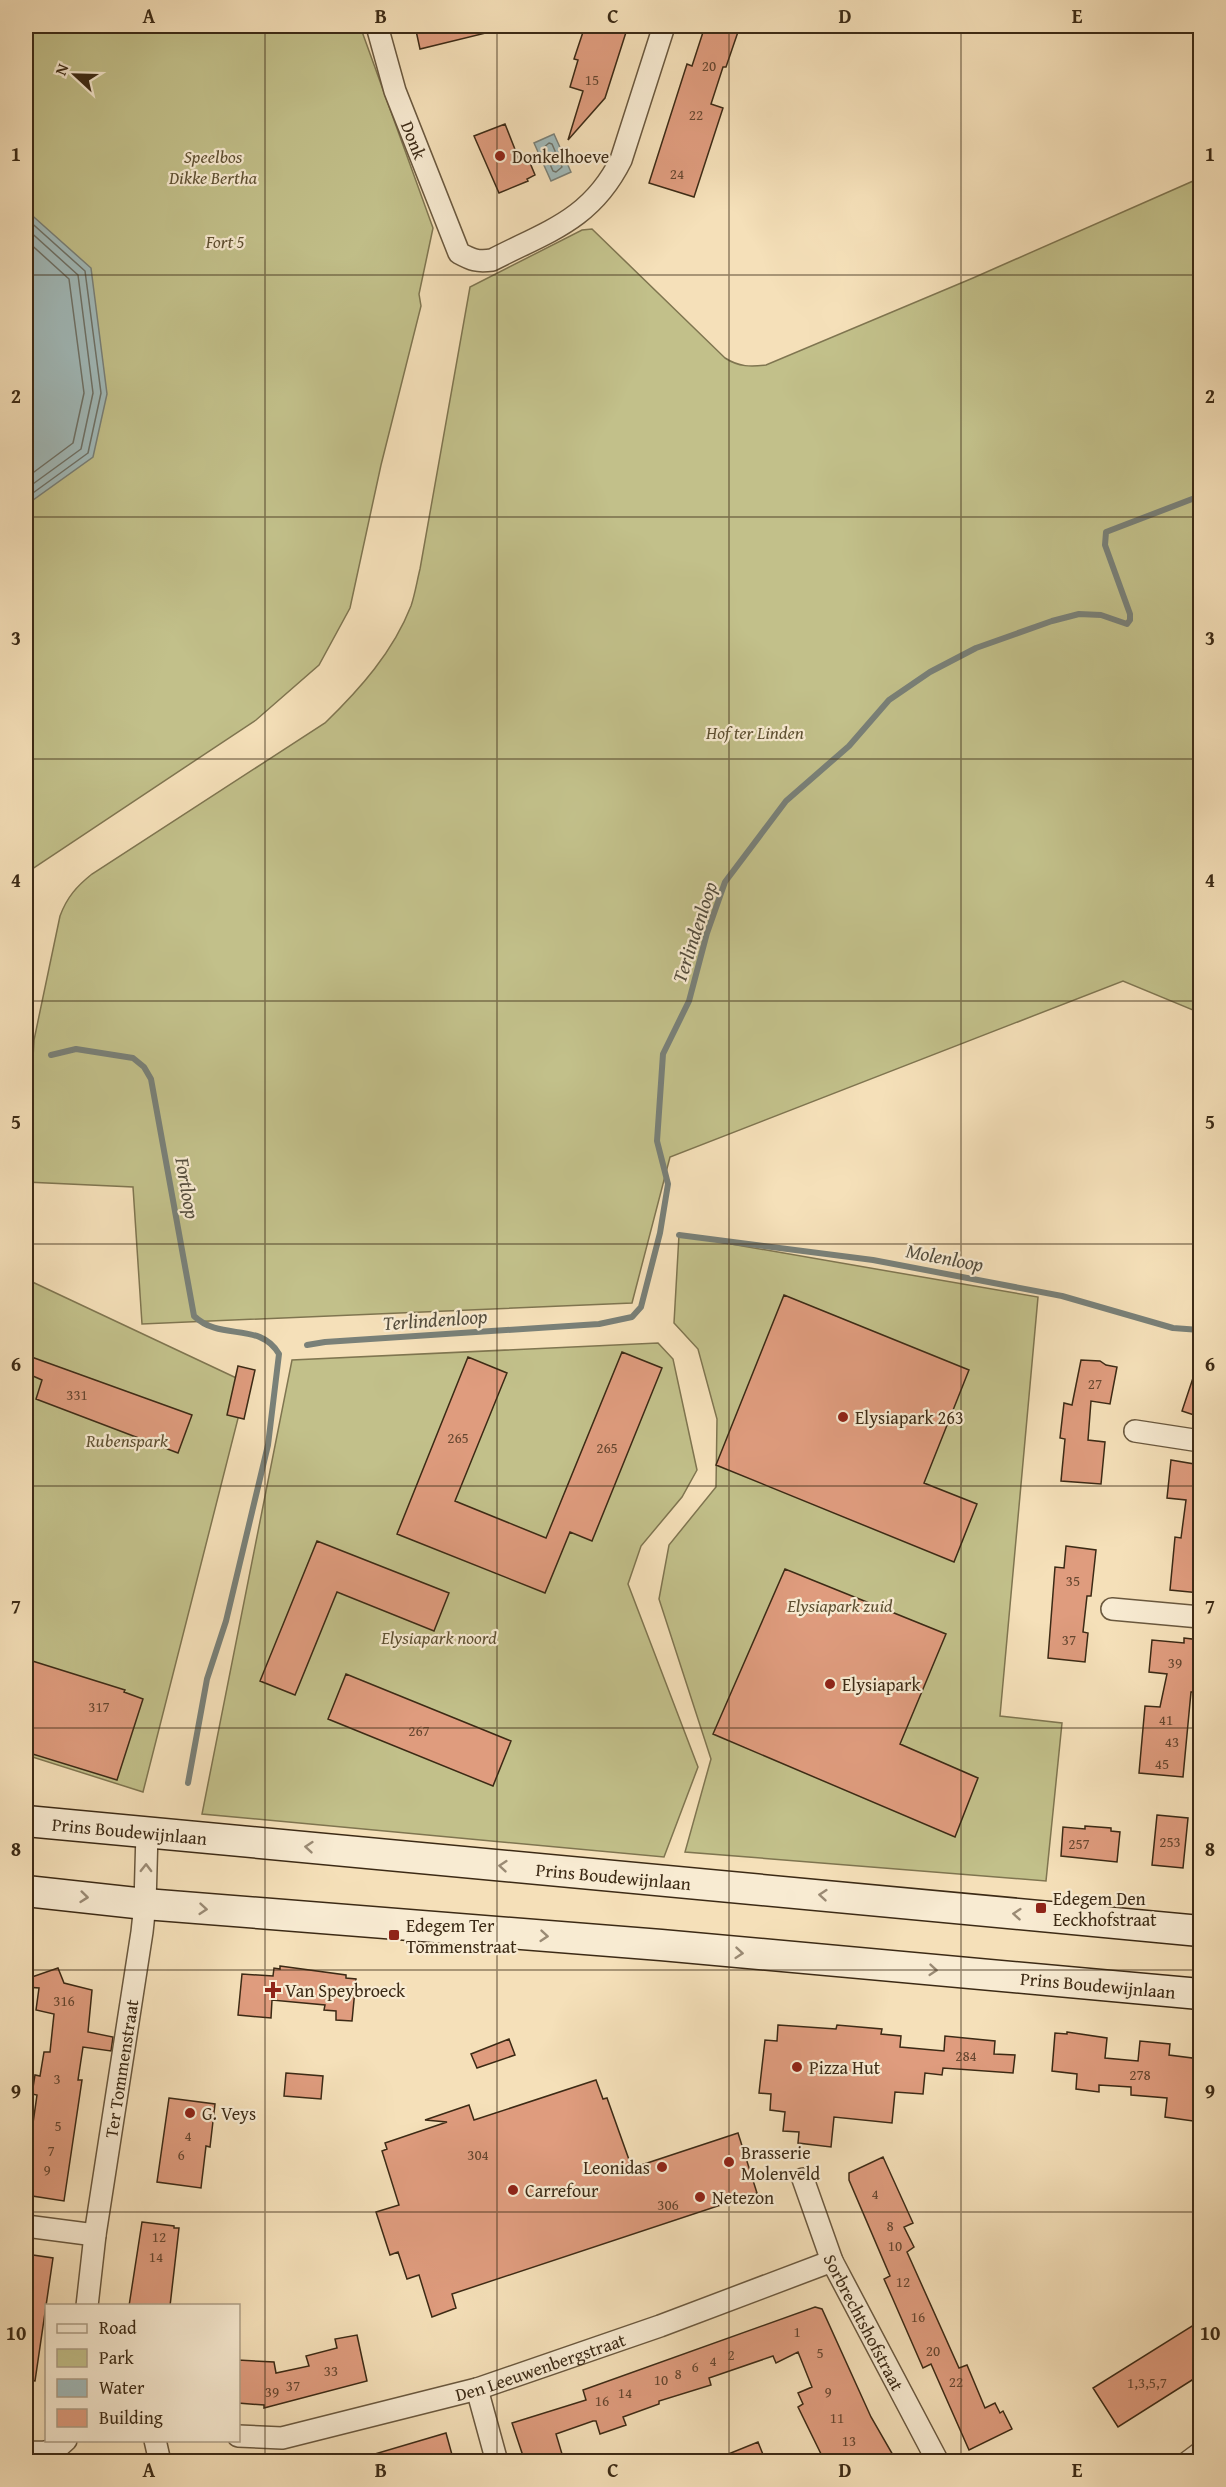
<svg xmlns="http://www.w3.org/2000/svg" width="1226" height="2487" viewBox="0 0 1226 2487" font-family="'Gentium Book Plus',serif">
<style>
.green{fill:#c2c08a;stroke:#7f7550;stroke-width:1.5}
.water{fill:#a1baba;stroke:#798078;stroke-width:1.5}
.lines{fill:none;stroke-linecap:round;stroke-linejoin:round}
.shore{stroke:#6e7268;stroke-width:1.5}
.stream{stroke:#798078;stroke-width:6}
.building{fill:#df9c7e;stroke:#3c2a15;stroke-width:1.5}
.street-casing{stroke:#6a583e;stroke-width:24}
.secondary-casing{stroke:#3c2a15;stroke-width:33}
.street{stroke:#f8ebd2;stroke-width:21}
.secondary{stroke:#f8ebd2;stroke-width:30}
.oneway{stroke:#9a8a74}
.grid{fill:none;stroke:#3c2a15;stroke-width:1.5;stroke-opacity:0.55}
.poi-dot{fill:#8f2418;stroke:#f8ebd2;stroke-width:2}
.labels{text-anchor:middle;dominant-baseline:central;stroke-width:4.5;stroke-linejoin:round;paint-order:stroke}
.number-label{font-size:15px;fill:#65462f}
.street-label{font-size:18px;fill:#3c2a15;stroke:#f8ebd2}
.park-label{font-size:18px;font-style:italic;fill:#5e5032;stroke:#f8ebd2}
.poi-label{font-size:18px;fill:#3c2a15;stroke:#f8ebd2;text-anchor:start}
.water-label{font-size:20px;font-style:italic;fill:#554e3e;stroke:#f8ebd2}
.neatline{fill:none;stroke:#3c2a15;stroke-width:2}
.grid-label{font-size:20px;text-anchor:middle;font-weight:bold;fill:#3c2a15}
</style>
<rect width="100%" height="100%" fill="#f5e0b9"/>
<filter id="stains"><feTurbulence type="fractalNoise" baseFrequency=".00333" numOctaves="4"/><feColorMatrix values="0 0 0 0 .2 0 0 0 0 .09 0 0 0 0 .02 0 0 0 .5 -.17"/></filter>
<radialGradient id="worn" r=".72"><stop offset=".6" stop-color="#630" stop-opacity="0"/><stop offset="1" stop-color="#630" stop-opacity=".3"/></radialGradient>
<path class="green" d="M26 26H360L433 228 419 294 421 306 381 465 350 608 319 665 256 720 26 873Z
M1200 178V1013L1123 981 670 1157 632 1303 142 1324 133 1187 26 1182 34 1040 60 916C67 897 77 886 92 874L325 723C360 689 393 652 411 606 415 594 417 581 420 569L470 287 582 230 592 229 725 358C739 367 751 367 766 365L973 278Z
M679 1235 1038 1297 1000 1716 1062 1723 1046 1881 685 1852 711 1759 659 1599 669 1545 716 1487 717 1419 698 1349 674 1323Z
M26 1279 247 1383 143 1792 26 1755Z
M658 1343 673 1359 697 1470 682 1497 641 1546 628 1584 698 1767 664 1857 202 1814 292 1360Z"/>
<path class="water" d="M554 134 571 172 551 181 534 143Z
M26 210 91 268 107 394 93 457 26 505Z"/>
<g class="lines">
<path class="shore" d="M549 143 552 144 562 167 556 172 553 171 543 148Z
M26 218 85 271 101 393 88 453 26 498
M26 228 78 275 93 393 81 449 26 489
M26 240 69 279 84 393 73 443 26 478"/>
<path class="stream" d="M51 1055 76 1049 133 1058 144 1067 151 1079 194 1316C221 1342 260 1321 279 1354L268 1445 226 1621 207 1679 188 1783
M679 1235 873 1260 1062 1296 1173 1328 1200 1330
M307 1345 325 1342 599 1324 632 1317 641 1307 660 1233 668 1184 657 1141 663 1054 689 1001 707 933 725 882 786 801 849 746 889 700 930 672 976 648 1052 621 1079 614 1101 615 1127 624 1130 620V614L1105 545 1106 532 1200 496"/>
</g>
<path class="building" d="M415 26H490V32L420 49Z
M585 26H628L605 98 568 140 583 91 570 87 578 60 574 59Z
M705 26H740L726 67H723L711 104 723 108 694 197 649 183 687 64 692 66Z
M505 124 520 162 528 158 535 175 527 179 528 181 499 193 474 136Z
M784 1295 969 1370 924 1483 977 1504 954 1562 716 1465Z
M622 1352 662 1368 592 1541 570 1532 545 1593 397 1534 468 1357 507 1373 455 1501 546 1538Z
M26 1355 192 1415 178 1453 36 1399 42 1380 26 1373Z
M1081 1360 1100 1361 1106 1365 1117 1367 1110 1404 1091 1401 1088 1440 1105 1442 1101 1484 1061 1481 1065 1439 1060 1438 1064 1403 1072 1405Z
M238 1366 255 1370 244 1419 227 1415Z
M1197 1366H1200V1417L1182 1411Z
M1171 1460 1200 1465V1593L1170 1590 1175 1537 1181 1538 1186 1500 1167 1498Z
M317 1541 449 1593 434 1631 337 1592 295 1695 260 1681Z
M1066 1546 1096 1550 1091 1596H1087L1083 1632 1088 1633 1085 1662 1048 1658 1055 1567 1064 1568Z
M785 1569 946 1634 900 1744 978 1778 955 1837 713 1734Z
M1184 1638 1200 1640V1666L1198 1668 1196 1692H1191L1183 1777 1139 1773 1145 1706 1160 1707 1167 1674 1149 1672 1152 1640 1184 1643Z
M26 1659 125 1690 124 1692 143 1699 117 1780 26 1752Z
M346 1674 511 1741 493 1786 328 1719Z
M1157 1815 1188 1818 1183 1868 1152 1865Z
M1085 1826 1111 1828V1831L1120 1832 1117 1862 1061 1856 1063 1827 1085 1829Z
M280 1966 346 1975V1978L356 1979 352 2021 336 2020V2011L324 2010 325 2005 272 2000 271 2018 238 2015 242 1974 273 1976 274 1968 280 1969Z
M58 1968 64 1983 92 1990 88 2032 113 2037 111 2051 83 2047 78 2080H82L64 2201 26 2195 28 2176H26V2172L37 2095 32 2094 35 2075 40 2076 44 2052H50L54 2014 36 2010 39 1988 26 1987V1979Z
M778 2025 836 2029 837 2025 882 2029 881 2034 901 2036 900 2047 944 2051 945 2036 995 2041 994 2054 1015 2055 1013 2073 943 2068 942 2075 925 2073 923 2094 895 2092 892 2123 834 2117 831 2147 798 2143 799 2132 783 2131 785 2112 770 2110 771 2094 759 2093 765 2040 777 2041Z
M1067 2032 1107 2038 1105 2058 1138 2061 1140 2041 1170 2044 1169 2055 1200 2059V2122L1165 2117 1167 2098 1131 2095V2087L1099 2085V2092L1076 2089 1077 2074 1052 2071 1055 2033 1067 2034Z
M509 2039 515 2055 477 2068 471 2054Z
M286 2073 323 2076 321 2099 284 2096Z
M596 2080 603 2099 607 2098 632 2168 738 2133 757 2193 452 2294 456 2308 432 2317 419 2275 407 2279 398 2252 390 2255 376 2212 399 2205 382 2151 387 2149 385 2143 447 2122 425 2120 469 2105 474 2120Z
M169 2098 215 2104 210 2147 206 2146 201 2188 157 2182Z
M883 2157 913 2223 904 2227 914 2247 907 2252 959 2368 967 2365 985 2408 995 2403 1000 2413 1003 2411 1012 2429 969 2450 931 2364 923 2368 892 2297 884 2279 890 2276 849 2180V2173Z
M142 2222 174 2226V2228H179L170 2306H129Z
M26 2254 53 2258 35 2381 26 2380Z
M815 2307 822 2309 871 2417 897 2462H825L798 2407 803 2404 798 2393 812 2387 798 2352 776 2363 773 2356 709 2378 711 2385 659 2401V2404L623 2417 626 2425 600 2434 596 2421H593L556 2434 562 2454 556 2456 557 2462H525L512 2423 586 2400 583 2390Z
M1200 2321V2375L1118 2427 1093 2388Z
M357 2335 367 2381 264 2408V2405L238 2403V2360L274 2362 276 2373 309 2366 306 2356 337 2348 335 2339Z
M446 2433 454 2462H369L368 2456Z
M758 2442 766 2462H711V2461Z"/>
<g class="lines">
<defs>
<g id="street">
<path id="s1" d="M377 26 395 91 459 253C472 260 477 262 492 260 548 231 591 220 621 160L664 26"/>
<path d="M1135 1431 1200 1441"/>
<path d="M1112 1609 1200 1617"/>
<path id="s2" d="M803 2179 832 2261 938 2462"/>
<path d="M26 2226 95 2235"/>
<path id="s3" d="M87 2306 95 2235 142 1932 145 1904 147 1832"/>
<path d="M477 2389 497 2462"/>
<path id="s4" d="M238 2436 282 2438 477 2389 660 2326 832 2261"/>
<path d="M155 2440 160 2462"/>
<path d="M26 2451C43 2454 53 2453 66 2440"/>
<path d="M1188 2462 1200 2453"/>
</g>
<g id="secondary">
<path id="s5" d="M26 1821 1200 1931"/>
<path id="s6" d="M26 1891 145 1904 661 1945 1200 1994"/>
</g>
</defs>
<use href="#street" class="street-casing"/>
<use href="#secondary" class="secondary-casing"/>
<use href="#street" class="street"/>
<use href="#secondary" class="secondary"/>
</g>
<defs><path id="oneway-chevron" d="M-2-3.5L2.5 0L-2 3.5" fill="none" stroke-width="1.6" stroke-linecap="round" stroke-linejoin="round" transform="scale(1.5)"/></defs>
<g class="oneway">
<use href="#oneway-chevron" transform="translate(309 1847) rotate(-175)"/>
<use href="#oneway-chevron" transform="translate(503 1866) rotate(-175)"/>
<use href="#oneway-chevron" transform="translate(146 1868) rotate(-89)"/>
<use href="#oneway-chevron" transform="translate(823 1895) rotate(-175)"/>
<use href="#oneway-chevron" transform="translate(84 1897) rotate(6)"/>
<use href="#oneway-chevron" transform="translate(203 1909) rotate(5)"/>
<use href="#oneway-chevron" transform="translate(1017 1914) rotate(-175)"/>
<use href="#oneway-chevron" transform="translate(544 1936) rotate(5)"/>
<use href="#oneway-chevron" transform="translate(739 1953) rotate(5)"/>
<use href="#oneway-chevron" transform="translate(933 1970) rotate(5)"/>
</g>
<path class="grid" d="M265 26V2462M497 26V2462M729 26V2462M961 26V2462M26 275H1200M26 517H1200M26 759H1200M26 1001H1200M26 1244H1200M26 1486H1200M26 1728H1200M26 1970H1200M26 2212H1200"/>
<g class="poi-dot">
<circle cx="500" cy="156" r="6"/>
<circle cx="843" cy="1417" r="6"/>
<circle cx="830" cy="1684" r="6"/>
<rect x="1035" y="1902" width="12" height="12" rx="3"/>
<rect x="388" y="1929" width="12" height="12" rx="3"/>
<path d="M270 1981h6v6h6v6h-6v6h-6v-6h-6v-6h6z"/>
<circle cx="797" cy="2067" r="6"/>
<circle cx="190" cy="2113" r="6"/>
<circle cx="729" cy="2162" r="6"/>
<circle cx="662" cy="2167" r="6"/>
<circle cx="513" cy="2190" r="6"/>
<circle cx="700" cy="2197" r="6"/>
</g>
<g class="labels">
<g class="number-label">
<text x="709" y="65">20</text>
<text x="592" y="79">15</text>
<text x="696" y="114">22</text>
<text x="677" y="173">24</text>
<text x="1095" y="1383">27</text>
<text x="77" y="1394">331</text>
<text x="458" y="1437">265</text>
<text x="607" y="1447">265</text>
<text x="1073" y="1580">35</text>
<text x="1069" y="1639">37</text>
<text x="1175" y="1662">39</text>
<text x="99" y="1706">317</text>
<text x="1166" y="1719">41</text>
<text x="419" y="1730">267</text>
<text x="1172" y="1741">43</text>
<text x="1162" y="1763">45</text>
<text x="1170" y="1841">253</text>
<text x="1079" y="1843">257</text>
<text x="64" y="2000">316</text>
<text x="966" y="2055">284</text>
<text x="1140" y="2074">278</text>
<text x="57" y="2078">3</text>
<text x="58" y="2125">5</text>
<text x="188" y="2135">4</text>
<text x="51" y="2150">7</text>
<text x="181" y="2154">6</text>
<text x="478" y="2154">304</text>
<text x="47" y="2169">9</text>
<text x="875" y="2193">4</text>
<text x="668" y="2204">306</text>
<text x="890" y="2225">8</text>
<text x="159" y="2236">12</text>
<text x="895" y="2245">10</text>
<text x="156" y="2256">14</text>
<text x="903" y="2281">12</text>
<text x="918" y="2316">16</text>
<text x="797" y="2331">1</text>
<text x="933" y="2350">20</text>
<text x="820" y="2352">5</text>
<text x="731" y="2354">2</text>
<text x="713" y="2360">4</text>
<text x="695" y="2366">6</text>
<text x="331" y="2370">33</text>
<text x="678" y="2373">8</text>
<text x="661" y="2379">10</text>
<text x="956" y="2381">22</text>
<text x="1147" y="2382">1,3,5,7</text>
<text x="293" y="2385">37</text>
<text x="272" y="2391">39</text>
<text x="828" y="2391">9</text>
<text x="625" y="2392">14</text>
<text x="602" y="2400">16</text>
<text x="837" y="2417">11</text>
<text x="849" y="2440">13</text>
</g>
<g class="street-label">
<text stroke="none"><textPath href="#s1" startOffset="120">Donk</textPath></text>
<text stroke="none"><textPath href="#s5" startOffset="104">Prins Boudewijnlaan</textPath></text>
<text stroke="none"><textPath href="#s5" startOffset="590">Prins Boudewijnlaan</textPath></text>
<text stroke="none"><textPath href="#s6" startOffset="1076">Prins Boudewijnlaan</textPath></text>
<text stroke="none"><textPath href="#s3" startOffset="240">Ter Tommenstraat</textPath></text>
<text stroke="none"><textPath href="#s2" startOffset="156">Sorbrechtshofstraat</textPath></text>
<text stroke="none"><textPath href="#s4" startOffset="312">Den Leeuwenbergstraat</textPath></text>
</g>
<g class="park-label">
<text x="213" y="156">Speelbos<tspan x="213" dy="21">Dikke Bertha</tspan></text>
<text x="225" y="241">Fort 5</text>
<text x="755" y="732">Hof ter Linden</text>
<text x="127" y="1440">Rubenspark</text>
<text x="840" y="1605">Elysiapark zuid</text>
<text x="439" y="1637">Elysiapark noord</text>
</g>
<g class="poi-label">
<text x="512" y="156">Donkelhoeve</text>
<text x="855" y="1417">Elysiapark 263</text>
<text x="842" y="1684">Elysiapark</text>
<text x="1053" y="1898">Edegem Den<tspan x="1053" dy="21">Eeckhofstraat</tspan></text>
<text x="406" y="1925">Edegem Ter<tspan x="406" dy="21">Tommenstraat</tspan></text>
<text x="285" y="1990">Van Speybroeck</text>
<text x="809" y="2067">Pizza Hut</text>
<text x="202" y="2113">G. Veys</text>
<text x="741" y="2152">Brasserie<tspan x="741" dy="21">Molenveld</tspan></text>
<text x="650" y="2167" text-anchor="end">Leonidas</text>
<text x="525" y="2190">Carrefour</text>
<text x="712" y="2197">Netezon</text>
</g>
<g class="water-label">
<text transform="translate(694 932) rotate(-72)">Terlindenloop</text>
<text transform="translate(188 1188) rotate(80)">Fortloop</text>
<text transform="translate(945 1257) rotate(11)">Molenloop</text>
<text transform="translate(435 1319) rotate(-4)">Terlindenloop</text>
</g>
</g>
<rect width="1226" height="2487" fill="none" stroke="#f5e0b9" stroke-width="66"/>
<rect x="45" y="2304" width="195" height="138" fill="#f8ebd2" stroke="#ad9e86" stroke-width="1.5"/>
<rect x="57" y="2324" width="30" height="9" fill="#f8ebd2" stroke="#ad9e86" stroke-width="1.5"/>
<text x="99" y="2334" font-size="18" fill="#3c2a15">Road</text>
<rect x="57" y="2349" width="30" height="18" fill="#c2c08a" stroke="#ad9e86" stroke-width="1.5"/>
<text x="99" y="2364" font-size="18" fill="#3c2a15">Park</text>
<rect x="57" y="2379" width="30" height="18" fill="#a1baba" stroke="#ad9e86" stroke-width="1.5"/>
<text x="99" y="2394" font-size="18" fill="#3c2a15">Water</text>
<rect x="57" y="2409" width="30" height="18" fill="#df9c7e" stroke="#ad9e86" stroke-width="1.5"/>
<text x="99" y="2424" font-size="18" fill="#3c2a15">Building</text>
<g transform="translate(75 75) rotate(292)" stroke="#f8ebd2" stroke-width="4.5" paint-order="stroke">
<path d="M0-4.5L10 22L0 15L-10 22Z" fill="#3c2a15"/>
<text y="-9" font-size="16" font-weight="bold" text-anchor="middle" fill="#3c2a15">N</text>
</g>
<rect x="33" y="33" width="1160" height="2421" class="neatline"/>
<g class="grid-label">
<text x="149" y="23">A</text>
<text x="381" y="23">B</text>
<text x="613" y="23">C</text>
<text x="845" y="23">D</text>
<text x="1077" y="23">E</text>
<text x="16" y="161">1</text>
<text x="1210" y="161">1</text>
<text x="16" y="403">2</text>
<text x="1210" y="403">2</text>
<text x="16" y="645">3</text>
<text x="1210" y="645">3</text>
<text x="16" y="887">4</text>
<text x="1210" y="887">4</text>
<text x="16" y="1129">5</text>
<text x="1210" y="1129">5</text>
<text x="16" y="1371">6</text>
<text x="1210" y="1371">6</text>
<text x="16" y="1613">7</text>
<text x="1210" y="1613">7</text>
<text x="16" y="1856">8</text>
<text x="1210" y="1856">8</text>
<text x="16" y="2098">9</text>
<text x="1210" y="2098">9</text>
<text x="16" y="2340">10</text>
<text x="1210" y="2340">10</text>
<text x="149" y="2477">A</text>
<text x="381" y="2477">B</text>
<text x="613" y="2477">C</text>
<text x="845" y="2477">D</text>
<text x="1077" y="2477">E</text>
</g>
<rect width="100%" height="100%" filter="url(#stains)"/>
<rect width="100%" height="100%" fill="url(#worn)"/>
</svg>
